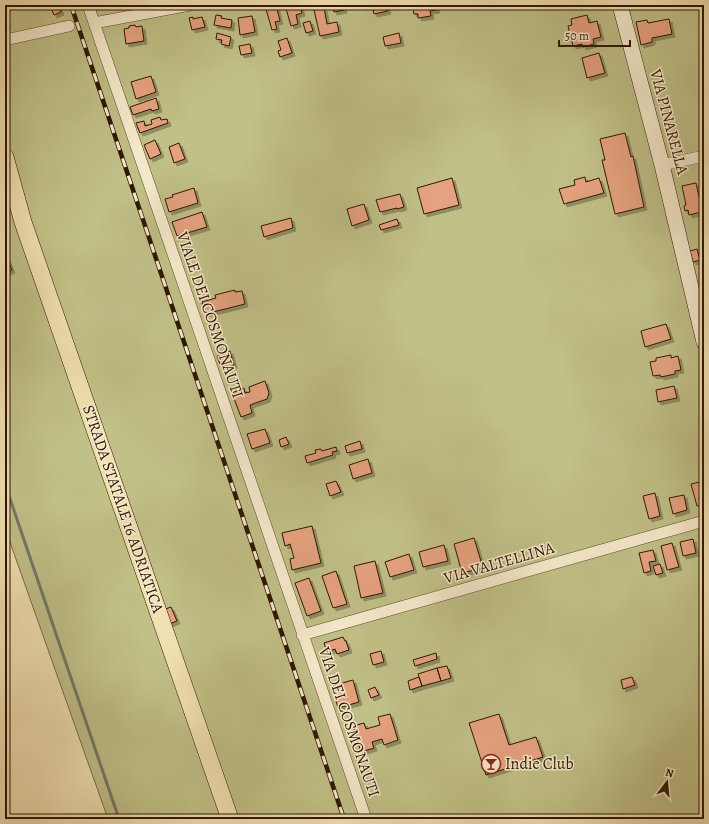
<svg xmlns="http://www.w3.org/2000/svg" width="709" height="824" viewBox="0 0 709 824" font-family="Alegreya,serif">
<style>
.green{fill:#c0c087;stroke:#786b44}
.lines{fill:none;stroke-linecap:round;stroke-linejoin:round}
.stream{stroke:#71786d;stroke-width:3}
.building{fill:#e6a280;stroke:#2f1600;filter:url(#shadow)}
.street-casing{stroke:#5f482c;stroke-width:12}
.secondary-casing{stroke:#2f1600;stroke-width:16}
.primary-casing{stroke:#2f1600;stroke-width:18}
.street{stroke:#f5eacc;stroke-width:11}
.secondary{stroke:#f5eacc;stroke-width:15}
.primary{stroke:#f0dfb0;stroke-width:17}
.rail-casing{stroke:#2f1600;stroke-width:4.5}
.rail{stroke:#f5eacc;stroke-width:3;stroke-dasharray:9;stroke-linecap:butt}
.labels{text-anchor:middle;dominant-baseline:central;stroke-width:3;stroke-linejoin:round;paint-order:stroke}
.street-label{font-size:16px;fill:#2f1600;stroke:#f5eacc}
.poi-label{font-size:16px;fill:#2f1600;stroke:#f5eacc;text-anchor:start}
</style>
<defs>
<filter id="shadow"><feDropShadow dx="3" dy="3" stdDeviation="0" flood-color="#0004"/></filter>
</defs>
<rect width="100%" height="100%" fill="#f0dfb0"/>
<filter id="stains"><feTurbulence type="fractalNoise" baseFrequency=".005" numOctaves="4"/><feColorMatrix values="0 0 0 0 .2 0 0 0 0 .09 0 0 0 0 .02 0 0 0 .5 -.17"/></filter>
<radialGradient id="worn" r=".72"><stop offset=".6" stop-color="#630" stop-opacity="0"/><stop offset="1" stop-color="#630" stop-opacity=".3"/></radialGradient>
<path class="green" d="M5 5H704V819H108L5 528Z"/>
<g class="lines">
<path class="stream" d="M5 484 119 819"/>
</g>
<path class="building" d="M50 5H58L61 12 54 15Z
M272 5H276L280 21 275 22 277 29 272 30 266 9 271 7 270 6Z
M285 5H300L302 13 296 15 298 24 291 26Z
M333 5H343L344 10 334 12Z
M372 5H386L388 11 374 14Z
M424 5H436L437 10 430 11 431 16 418 18V14H414L413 7Z
M324 8 327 24 337 22 339 32 320 36 314 10Z
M216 15 222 16 221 18 232 20 231 28 214 25Z
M587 15 589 23 597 21 601 37 593 39 594 44 583 47 582 44 573 46 568 26 572 25 571 19Z
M252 16 255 32 240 35 238 18Z
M193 17V19L202 17 205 27 192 30 189 18Z
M669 19 672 34 652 38V42L641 45 636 22 647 20 648 23Z
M310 21 313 31 306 33 303 23Z
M135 25 136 27 142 26 144 41 126 44 124 29 129 28V26Z
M217 33 231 37 229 46 221 44 222 40 216 39Z
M399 33 401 43 385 46 383 37Z
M287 38 292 53 280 57 278 51 281 50 278 41Z
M250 44 252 53 241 55 239 46Z
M599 53 605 73 587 78 582 58Z
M151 76 156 92 136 99 131 82Z
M156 98 159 109 152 111 151 109 133 115 130 107Z
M160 117 161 120 167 119 168 123 140 133 136 123 144 121 145 126 152 124 151 120Z
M625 133 631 157 633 156 644 207 615 214 602 160H605L600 139Z
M155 140 161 154 150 159 144 145Z
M179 143 185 159 174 163 169 147Z
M585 177 586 182 599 178 604 193 564 204 559 189 575 185 574 180Z
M452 178 459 205 424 214 417 188Z
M696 183 699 197 704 196V207L700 208 701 212 689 215 688 210 685 211 684 206 686 205 682 186Z
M194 188 198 203 169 212 165 199 173 197 172 195Z
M400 194 404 207 397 209V208L380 212 376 200Z
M364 204 369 220 352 226 347 209Z
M202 212 207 227 177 236 172 222Z
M291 218 293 228 264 237 261 226Z
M397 219 399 225 381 230 379 225Z
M697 249 700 260 693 262 690 251Z
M6 256 12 270 5 273V257Z
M704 269V283H703L700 270Z
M235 290V292L242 291 245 304 205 314 202 302 216 298 215 295Z
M666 324 671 339 645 347 641 331Z
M230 351 234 365 227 368 225 363 220 364 217 356Z
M671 355V358L678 356 681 370 675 371V374L661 377 660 375 653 376 650 362 656 361V358Z
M265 381 269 393 267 399 250 405 252 413 241 417 232 393 244 388 245 393 250 392 249 387Z
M674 386 677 398 658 402 656 390Z
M265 429 270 443 252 449 247 434Z
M286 437 289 444 281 447 279 440Z
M360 441 362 449 347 453 345 446Z
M336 447 337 451 332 452 333 455 307 463 305 456 316 453 315 450 321 449 322 451Z
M368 459 372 473 353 479 349 465Z
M336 481 341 492 330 496 326 484Z
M704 481V505L697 506 691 484Z
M655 493 660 516 649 519 643 496Z
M684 495 687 510 673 514 669 498Z
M312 526 321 563 292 570 290 559 294 558 290 544 285 546 282 533Z
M474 538 483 568 462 573 454 544Z
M693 539 696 553 683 556 680 542Z
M672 543 679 567 667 570 661 546Z
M444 545 448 561 423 567 419 552Z
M653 550 656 561 649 562 651 571 644 573 639 553Z
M409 554 414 570 390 577 385 562Z
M375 561 383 593 361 598 354 566Z
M660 564 663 573 656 575 653 566Z
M336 571 347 604 333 608 322 576Z
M309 578 321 611 307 616 295 583Z
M171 607 177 621 169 624 163 610Z
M343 637 345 641H346L349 650 337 654 335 649 327 652 324 643Z
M381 651 384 662 373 665 370 654Z
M436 653 437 659 415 666 413 660Z
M447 666 451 678 441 681 437 668Z
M437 668 441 681 422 686 418 674Z
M419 677 422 686 410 690 408 681Z
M632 677 635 685 623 689 621 680Z
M353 680 359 702 338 708 332 686Z
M375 687 379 695 371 698 368 690Z
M390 714 398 740 384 745 382 739 372 742 374 748 361 752 353 726 364 723 366 729 380 725 378 717Z
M499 714 509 745 536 737 543 757 486 775 469 723Z"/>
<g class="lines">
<defs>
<path id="street" d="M88 5 366 819
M94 23 190 5
M5 40 69 26
M662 165 704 156
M302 635 704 521"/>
<path id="secondary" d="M620 5 662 165 704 342"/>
<path id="primary" d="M5 157 23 222 230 819"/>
</defs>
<use href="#street" class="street-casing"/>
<use href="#secondary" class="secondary-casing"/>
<use href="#primary" class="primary-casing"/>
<use href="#street" class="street"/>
<use href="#secondary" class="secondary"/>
<use href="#primary" class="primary"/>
<defs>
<path id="rail" d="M71 5 344 819"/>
</defs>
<use href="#rail" class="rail-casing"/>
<use href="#rail" class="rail"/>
</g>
<defs>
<symbol id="bar-ring" viewBox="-11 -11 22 22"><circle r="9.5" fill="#f5eacc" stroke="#8f2418" stroke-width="1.5"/><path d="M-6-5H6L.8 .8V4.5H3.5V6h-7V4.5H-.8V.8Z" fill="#8f2418"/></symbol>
</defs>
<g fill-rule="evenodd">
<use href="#bar-ring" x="480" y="753" width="22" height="22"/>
</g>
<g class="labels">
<g class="street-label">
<text transform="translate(669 122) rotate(75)">VIA PINARELLA</text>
<text transform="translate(210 315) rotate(71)">VIALE DEI COSMONAUTI</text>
<text transform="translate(123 509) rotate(71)">STRADA STATALE 16 ADRIATICA</text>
<text transform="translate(499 563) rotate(-16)">VIA VALTELLINA</text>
<text transform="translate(349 722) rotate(71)">VIA DEI COSMONAUTI</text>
</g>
<g class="poi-label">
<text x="505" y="764">Indie Club</text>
</g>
</g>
<rect width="709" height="824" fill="none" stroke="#f0dfb0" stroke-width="20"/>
<rect x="6" y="6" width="697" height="812" fill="none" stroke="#2f1600" stroke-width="2"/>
<rect x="10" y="10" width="689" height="804" fill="none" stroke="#2f1600"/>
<g transform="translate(667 782) rotate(16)" stroke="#f5eacc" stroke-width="3" paint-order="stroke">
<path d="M0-3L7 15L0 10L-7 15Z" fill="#2f1600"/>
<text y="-6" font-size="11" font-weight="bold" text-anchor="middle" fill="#2f1600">N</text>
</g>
<path d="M559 40v6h71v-6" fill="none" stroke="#2f1600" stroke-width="2"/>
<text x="565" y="40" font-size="12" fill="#2f1600" stroke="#f5eacc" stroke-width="3" paint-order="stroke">50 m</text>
<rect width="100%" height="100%" filter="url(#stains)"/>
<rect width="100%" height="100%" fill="url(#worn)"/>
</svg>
